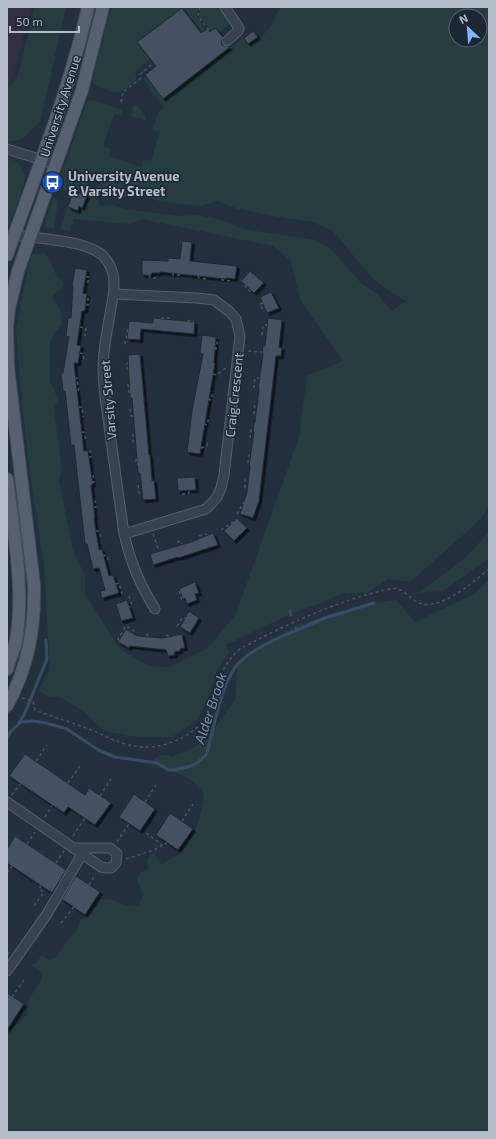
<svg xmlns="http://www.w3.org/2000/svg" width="496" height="1139" viewBox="0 0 496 1139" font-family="'Exo 2',sans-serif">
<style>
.medical{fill:#32303f}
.green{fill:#263c3f;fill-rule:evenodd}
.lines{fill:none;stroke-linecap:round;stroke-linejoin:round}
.stream{stroke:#394c67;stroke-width:3}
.building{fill:#455162;stroke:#1f2835;filter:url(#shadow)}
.minor-casing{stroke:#565f6c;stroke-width:11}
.major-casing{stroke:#414a57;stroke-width:14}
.path{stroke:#44595c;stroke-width:1.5;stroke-dasharray:3 3;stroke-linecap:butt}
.minor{stroke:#38414e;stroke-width:9}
.major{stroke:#56606e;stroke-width:12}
.labels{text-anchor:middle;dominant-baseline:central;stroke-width:3;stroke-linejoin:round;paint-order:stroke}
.street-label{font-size:13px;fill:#b4bcc9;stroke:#1d2633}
.poi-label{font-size:13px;font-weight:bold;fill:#b4bcc9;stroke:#1d2633;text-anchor:start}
.water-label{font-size:14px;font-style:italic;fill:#7c92b1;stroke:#1d2633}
</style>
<defs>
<filter id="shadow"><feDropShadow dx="2.5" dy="2.5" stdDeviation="0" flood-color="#0009"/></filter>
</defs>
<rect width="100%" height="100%" fill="#242f3e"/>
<path class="medical" d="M7 7H31L7 95Z"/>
<path class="green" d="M35 7H66L40 122 22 139 7 142V87L17 80Z
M111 7H199L196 16 204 26V30L201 33 182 8 137 41 151 59 134 72 136 74V80C131 84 125 91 120 92 115 94 95 86 92 82Z
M202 7H219L231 23 219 33 215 28 211 31 199 16Z
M280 7H489V505L481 519 410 582 388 579 367 593 340 594 321 603 290 614 226 645 229 652 217 669 209 695 197 720 172 737H137L104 731 83 711 60 697H49L38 690 50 670 44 566 30 473 22 403 16 331 30 258 34 254 45 253 52 264 56 275 63 282V287L52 296 61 311 62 325 56 331 50 340V382L58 399 54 410 62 469 59 481 73 551 85 575V594L119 648 149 666 169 667 208 648 236 614 299 437 307 376 343 361 300 300 291 261 273 246 142 219 129 224 74 219 70 231 61 230 67 207 78 210 79 206 83 207 87 196C76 191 66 191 56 188L87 101 94 100 121 110 122 112 120 115 114 114 103 146 111 149 109 156 141 167 144 159 151 161 160 132 152 130 158 112 164 107 143 79 146 76 163 98 243 38 249 46 265 33 274 21 275 16 279 11ZM456 16H480V40H456ZM90 175 101 176 105 180 96 187C96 194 102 196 107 200L118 196 125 197 136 193 159 201 200 206 218 201 238 209 284 218 312 222 333 231 371 277 391 292 406 301 392 311 377 294 360 282 330 248 315 240 243 229 225 221 198 215 178 216 124 209 115 205 100 206 95 195 87 184V178Z
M135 105 138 106 146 117 145 120 131 116 133 107Z
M7 157C15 159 25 168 25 177 25 187 11 219 7 230Z
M53 197 58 201 54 229 46 227 44 223Z
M489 532V558L443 591 418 593 465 558Z
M489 580V1132H7V1031C15 1027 24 1020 28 1011 29 1007 27 1003 29 999 34 990 41 984 42 974L38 969 34 968 31 964H35L42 955 50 960 56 957 71 936 77 931 80 921 95 908 100 900C112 895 125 910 139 905 146 888 140 893 137 879L140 873 148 869 149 866 147 861 150 855 155 853 161 865C164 864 166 861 168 860 171 858 174 857 177 856 191 845 204 812 204 795 198 785 190 778 179 774 171 771 157 770 153 761L155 758C162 755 165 753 172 757L195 747 208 737 235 700 237 670 242 656 296 626 336 612 370 604 396 600 415 622 474 594Z"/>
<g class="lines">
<path class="stream" d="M290 611 291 615
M297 630 325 618 374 603
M19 722 24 715 47 659 46 640
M7 738 11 731 21 722 33 721 46 723 67 729 100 751 115 757 157 763 169 770H174L191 766 197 763 206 755 209 746C214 724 223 680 238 664 253 648 277 639 297 630L296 628
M7 953H8"/>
</g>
<path class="building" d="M182 8 201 33 207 29 210 32 215 28 223 37 221 42 222 45 230 47 163 99 145 75 156 66 137 42Z
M253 31 258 37 248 44 244 38Z
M73 191 87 196 82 208 79 206 78 211 68 207Z
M182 241 192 242 190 261 237 266 235 279 226 278V279L160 272V273H152L151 275H142V260L168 261V258L180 259Z
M75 268 87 270 83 293 87 294 85 311H82L77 345 81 346 78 363H74L84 451H88L93 485H91L95 518H94L99 550 102 549 109 576 113 575 119 593 102 598 100 591 105 590 99 568 93 569 87 544H85L74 445H71L65 391H63L61 373H63L69 337 66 336 68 318H71L73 286H72Z
M250 271 264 283 254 293 241 281Z
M271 292 279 308 267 313 260 297Z
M153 318 195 322 194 334 141 329 140 340 127 339 129 321 153 323Z
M268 318 282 320 279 347 282 348 281 356H276L259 501 253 518 240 514 247 492 250 466H249L254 432H253L254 422H255L259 389H258L263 354H262L263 346H265Z
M202 335 216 337 214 363H215L200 454 187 452 192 411 203 354 200 353Z
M140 354 149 455H150L152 481 154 480 156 499 143 500 140 473H138L132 398H130L128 355Z
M195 477 196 490 178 491 177 478Z
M237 518 247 528 234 541 224 531Z
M213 533 218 545 178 558V557L153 565 150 554 191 542Z
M195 582 199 593 195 594 197 600 187 604 185 598 183 599 179 589Z
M127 600 133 618 121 621 116 604Z
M189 611 199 618 190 633 180 627Z
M126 629 137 636 163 638 182 634 185 648 180 649V651L174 652 175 655 168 656 166 650 130 646 129 648 118 642Z
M25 754 85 795 89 788 111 803 95 825 68 807 64 813 9 776Z
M134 794 155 809 140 831 119 817Z
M170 813 193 829 178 850 156 835Z
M15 836 66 870 52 893 7 863V849Z
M76 876 100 892 85 915 62 899Z
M7 993 24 1004 7 1030Z"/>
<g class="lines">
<defs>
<path id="minor" d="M225 7 239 28 238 31 227 41
M7 149 55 164
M14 235C37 239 89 240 104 257 121 275 112 299 109 320 107 331 105 342 104 353 101 378 106 402 109 426 114 462 119 498 124 534 131 563 139 583 155 609
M114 294 197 298 214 300 230 312 236 319 240 336 224 475 221 488 217 497 211 504 206 509 124 534
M7 802 101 867 106 868H111L116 863 117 854 110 848H73
M7 971 47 914 82 854"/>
<path id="major" d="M7 255C36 173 69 92 88 7
M7 479C13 528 25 591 16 640 14 650 10 659 7 669
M7 706C28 667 35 629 34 585L8 367 7 327 9 308 18 271 82 90 103 7"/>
</defs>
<use href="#minor" class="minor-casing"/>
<use href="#major" class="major-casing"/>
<path class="path" d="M200 7 198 16 210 32
M121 102 123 92 140 79V74L154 63
M173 273V275H182
M149 275 150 278H158
M198 276 199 278 206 279
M86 277H89L87 285
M222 279V280L233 281
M246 286H245L252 293
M263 303 260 304 264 312
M86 305H88V297
M162 319V318H170
M188 322V321H194
M80 327 86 328 85 336
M262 335 263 325H267
M125 344 128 328
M215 348 216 349 218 339
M248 351 262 352
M80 353 84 354 83 361
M127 370V363H128
M213 374 217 375 227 367
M75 378H77L79 392
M128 384 129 392H130
M254 388 255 378H259
M208 399 211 400 213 391
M79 407H82L83 417
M130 409 131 416H133
M254 414 255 404H257
M204 424 207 425 209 416
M82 432H84L86 442
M133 434V442L135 441
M250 438 251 430H253
M201 448 207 446 208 440
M89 457H91L90 449
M136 459V464H138
M248 463 249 455H250
M92 482H94L93 474
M138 485 139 493H142
M245 488V480L248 481
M182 494 189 493V491
M94 507H96L95 499
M237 514 244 502
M221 530 233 522
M96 531H99L101 538
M153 534 159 551
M199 536 206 534V535
M177 542 181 541 182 544
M103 556 107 555 109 563
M116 584 119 583 122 594
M179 591 182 600 184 599
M129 596 132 606 129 607
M177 626 183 617 185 618
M146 635H150V637
M166 635 170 637
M119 640 118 639 126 626 136 632
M22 698 33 701 35 710 37 711C54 717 70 722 86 728 96 731 105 737 114 740 136 749 157 750 179 739 190 734 200 727 206 716 219 690 215 671 240 649 287 624 336 601 389 589 401 586 406 595 415 601 437 615 473 582 489 569
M36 761 47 745
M68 783 80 766
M12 795 20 784
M100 796 111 779
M145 802 156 785
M45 817 52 806
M182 821 193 804
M146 833 162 845
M73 836 85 818
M117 842 129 824
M27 844 35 832
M126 859 154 850 167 843
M56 863 64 851
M7 873 12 866
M89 885 95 875
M34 906 44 892 39 889 41 886
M61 923 74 907
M12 997 24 980"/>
<use href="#minor" class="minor"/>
<use href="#major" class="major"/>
</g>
<defs>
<symbol id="bus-disc" viewBox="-11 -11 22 22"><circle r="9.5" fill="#1a4fb4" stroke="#1d2633"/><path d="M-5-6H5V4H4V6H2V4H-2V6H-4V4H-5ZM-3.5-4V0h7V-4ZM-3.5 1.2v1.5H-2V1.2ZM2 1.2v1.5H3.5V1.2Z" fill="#fff"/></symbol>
</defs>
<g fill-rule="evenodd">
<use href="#bus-disc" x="40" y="170" width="25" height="25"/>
</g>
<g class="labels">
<g class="street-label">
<text transform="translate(60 106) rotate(-72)">University Avenue</text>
<text transform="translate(234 395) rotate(-84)">Craig Crescent</text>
<text transform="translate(108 400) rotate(-95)">Varsity Street</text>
</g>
<g class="poi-label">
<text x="68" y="176">University Avenue<tspan x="68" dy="15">&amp; Varsity Street</tspan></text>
</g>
<g class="water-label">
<text transform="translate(210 708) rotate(-72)">Alder Brook</text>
</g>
</g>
<rect width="496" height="1139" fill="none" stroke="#b4bcc9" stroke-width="16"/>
<g transform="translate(468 28) rotate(334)"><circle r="19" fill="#1d2633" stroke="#59626f"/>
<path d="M0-3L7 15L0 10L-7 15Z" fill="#8ab4f8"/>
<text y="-6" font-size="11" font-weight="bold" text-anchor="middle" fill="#b4bcc9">N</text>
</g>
<path d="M10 26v6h69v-6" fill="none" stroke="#b4bcc9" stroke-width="2"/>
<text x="16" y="26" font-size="12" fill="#b4bcc9" stroke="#1d2633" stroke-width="3" paint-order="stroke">50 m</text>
</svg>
